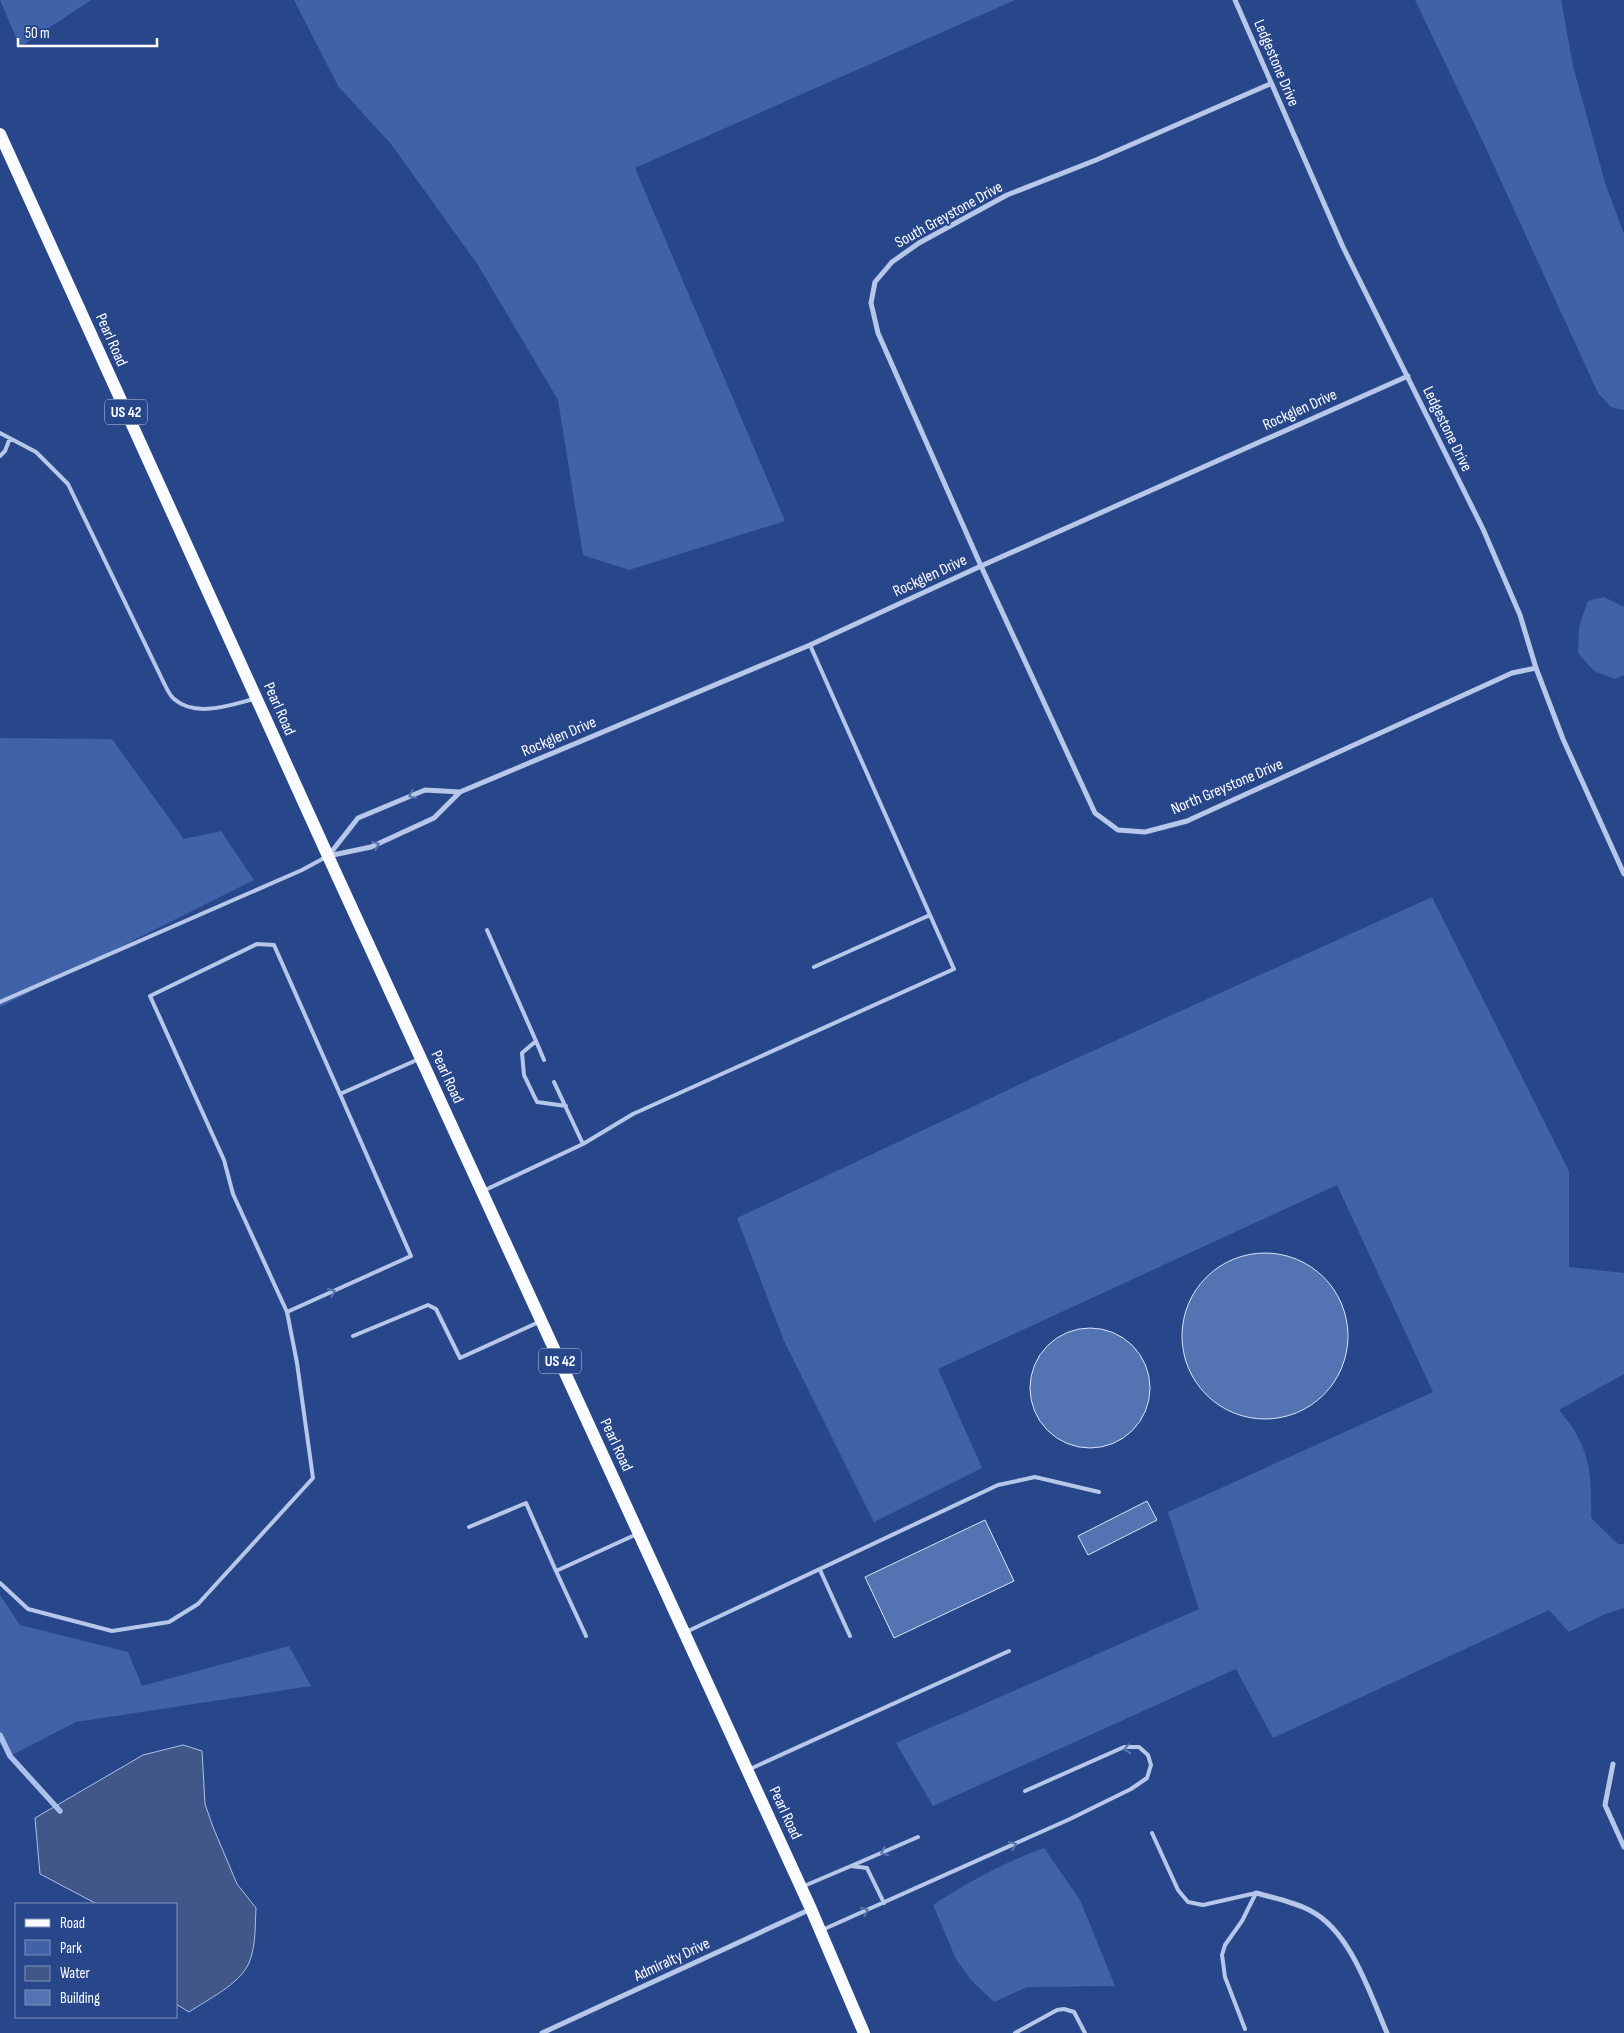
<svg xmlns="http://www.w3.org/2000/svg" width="1624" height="2033" viewBox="0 0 1624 2033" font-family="'Sofia Sans Condensed',sans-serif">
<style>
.green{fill:#3f62a9}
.water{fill:#415788;stroke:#abc0ea}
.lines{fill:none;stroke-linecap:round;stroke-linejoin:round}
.stream{stroke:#abc0ea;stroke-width:5.5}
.building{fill:#5473b3;stroke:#dae4f7}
.lane{stroke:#b6c7e9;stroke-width:4}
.street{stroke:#b6c7e9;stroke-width:5}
.primary{stroke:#f9fbfe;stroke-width:12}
.oneway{stroke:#5a74ac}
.labels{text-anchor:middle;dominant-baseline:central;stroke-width:4;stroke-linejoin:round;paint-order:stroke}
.shield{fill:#28478b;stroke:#bec8dc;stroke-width:1}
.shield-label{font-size:15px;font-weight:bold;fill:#fff}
.street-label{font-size:16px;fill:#fff;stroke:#28478b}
</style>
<rect width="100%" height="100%" fill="#28478b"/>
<path class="green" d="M0 0H91L20 47Z
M294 0H1015L635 168 785 521 629 570 583 555 558 400 478 265 391 144 338 86Z
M1415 0H1561L1573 66 1606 186 1624 234V410L1611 407 1598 393 1483 142Z
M1604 597 1624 607V675L1615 679 1594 671 1578 653 1579 627 1588 601Z
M0 738 112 739 184 839 221 831 254 880 0 1007Z
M1432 897 1569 1171V1267L1624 1273V1374L1559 1410C1590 1446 1592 1472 1591 1518L1618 1544H1624V1608L1605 1614 1569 1632 1549 1610 1273 1738 1236 1669 933 1806 896 1743 1199 1609 1168 1512 1433 1392 1337 1185 938 1369 982 1468 874 1522 784 1341 737 1218 1031 1079Z
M0 1595 20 1625 128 1652 142 1686 289 1646 311 1686 76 1722 10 1756 0 1735Z
M1044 1848 1080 1900 1115 1986 1027 1987 994 2002 971 1980 956 1959 933 1905C968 1882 1005 1862 1044 1848Z"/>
<path class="water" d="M183 1745 202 1751 205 1804 213 1827 237 1884 256 1908C255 1926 256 1946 249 1963 239 1985 208 1999 189 2012L176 2004V1904H97L40 1874 35 1818 143 1755Z"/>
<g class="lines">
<path class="stream" d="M0 1735 10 1756 60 1811"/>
</g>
<path class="building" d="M1182 1336a83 83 0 1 1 166 0a83 83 0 1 1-166 0Z
M1030 1388a60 60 0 1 1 120 0a60 60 0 1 1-120 0Z
M1147 1501 1157 1520 1088 1555 1078 1536Z
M985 1520 1014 1581 894 1638 865 1577Z"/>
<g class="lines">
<path class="lane" d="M0 433 36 452 68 484 162 679C165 685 169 695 174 699 196 718 230 705 254 699
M0 456 5 451 10 438
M487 930 536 1041 522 1053 524 1075 537 1102 566 1106
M814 967 930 915
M0 1002 302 870 326 857
M536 1041 544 1060
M554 1082 583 1144
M483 1191 583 1144 633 1114 954 969 810 645
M287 1312 411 1256 340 1094
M353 1336 428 1305 436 1309 460 1358 539 1322
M469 1527 526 1503 556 1571
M820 1570 850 1636
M0 1583 28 1609 112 1631 169 1622 198 1604 313 1478 297 1363 287 1312 233 1194 224 1160 150 996 257 944 274 945 340 1094 419 1059
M686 1632 998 1485 1035 1477 1099 1492
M586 1636 556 1571 637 1534
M750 1769 1009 1651
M1152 1833 1178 1890 1188 1902 1203 1905 1256 1893
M851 1866 918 1837
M804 1886 851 1866 867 1868 884 1903
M822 1930 1070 1819 1131 1789 1147 1778 1151 1765 1148 1755 1139 1747H1124L1025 1791
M1245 2029 1225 1977 1222 1955 1225 1945 1242 1921 1256 1893
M1015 2033 1057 2010 1064 2009 1074 2012 1085 2033"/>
<path class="street" d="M1235 0 1343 247 1483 529 1520 615 1536 668 1563 739 1624 874
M1270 84 1096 160 1007 195 919 243 892 262 875 282 871 303 878 333 981 566 1095 813 1118 830 1145 832 1187 821 1512 673 1536 668
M329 855 358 818 425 790 460 792
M328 856 371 847 434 818 460 792 810 645 981 566 1408 376
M1613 1764 1605 1805 1624 1847
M1256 1893C1274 1898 1295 1902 1311 1911 1351 1932 1370 1994 1387 2033
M542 2033 811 1909"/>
<path class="primary" d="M0 134 328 856 811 1909 864 2033"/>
</g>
<defs><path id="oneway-chevron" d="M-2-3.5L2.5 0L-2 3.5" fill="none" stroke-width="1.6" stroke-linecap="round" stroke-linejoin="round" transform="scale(1.25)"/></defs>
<g class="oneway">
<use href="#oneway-chevron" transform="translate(412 795) rotate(157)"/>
<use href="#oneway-chevron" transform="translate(376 845) rotate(-22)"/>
<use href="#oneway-chevron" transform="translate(332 1292) rotate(-24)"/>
<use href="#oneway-chevron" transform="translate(1127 1749) rotate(171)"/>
<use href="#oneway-chevron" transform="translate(1013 1845) rotate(-24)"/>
<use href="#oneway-chevron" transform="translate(884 1852) rotate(156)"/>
<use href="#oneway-chevron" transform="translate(865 1911) rotate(-23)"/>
</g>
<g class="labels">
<g class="shield">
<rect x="105" y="399.5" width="42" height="25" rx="4"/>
<rect x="539" y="1348.5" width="42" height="25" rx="4"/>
</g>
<g class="shield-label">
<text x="126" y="412">US 42</text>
<text x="560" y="1361">US 42</text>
</g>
<g class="street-label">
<text transform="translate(1276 63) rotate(67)">Ledgestone Drive</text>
<text transform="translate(949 215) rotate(-29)">South Greystone Drive</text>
<text transform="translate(111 340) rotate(66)">Pearl Road</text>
<text transform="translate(1300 410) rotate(-24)">Rockglen Drive</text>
<text transform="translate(1447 429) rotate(64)">Ledgestone Drive</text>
<text transform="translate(930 576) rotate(-25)">Rockglen Drive</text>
<text transform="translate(279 709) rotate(66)">Pearl Road</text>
<text transform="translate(559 737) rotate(-23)">Rockglen Drive</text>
<text transform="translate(1227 787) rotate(-23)">North Greystone Drive</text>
<text transform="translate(447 1077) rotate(65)">Pearl Road</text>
<text transform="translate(616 1445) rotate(65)">Pearl Road</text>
<text transform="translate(785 1813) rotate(65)">Pearl Road</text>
<text transform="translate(672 1960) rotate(-25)">Admiralty Drive</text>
</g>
</g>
<rect x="15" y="1903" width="162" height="115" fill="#28478b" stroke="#7e91b9"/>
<rect x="25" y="1919" width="25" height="8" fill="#f9fbfe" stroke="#7e91b9"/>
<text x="60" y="1928" font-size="15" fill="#ffffff">Road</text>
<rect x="25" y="1940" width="25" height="15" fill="#3f62a9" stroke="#7e91b9"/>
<text x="60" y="1953" font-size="15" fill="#ffffff">Park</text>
<rect x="25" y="1966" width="25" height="15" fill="#415788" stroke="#7e91b9"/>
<text x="60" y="1978" font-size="15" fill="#ffffff">Water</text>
<rect x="25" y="1990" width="25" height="15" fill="#5473b3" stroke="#7e91b9"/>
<text x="60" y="2003" font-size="15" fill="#ffffff">Building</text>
<path d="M18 38v8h139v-8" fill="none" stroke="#ffffff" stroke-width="2.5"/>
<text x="25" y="38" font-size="15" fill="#ffffff" stroke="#28478b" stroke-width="4" paint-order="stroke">50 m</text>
</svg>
